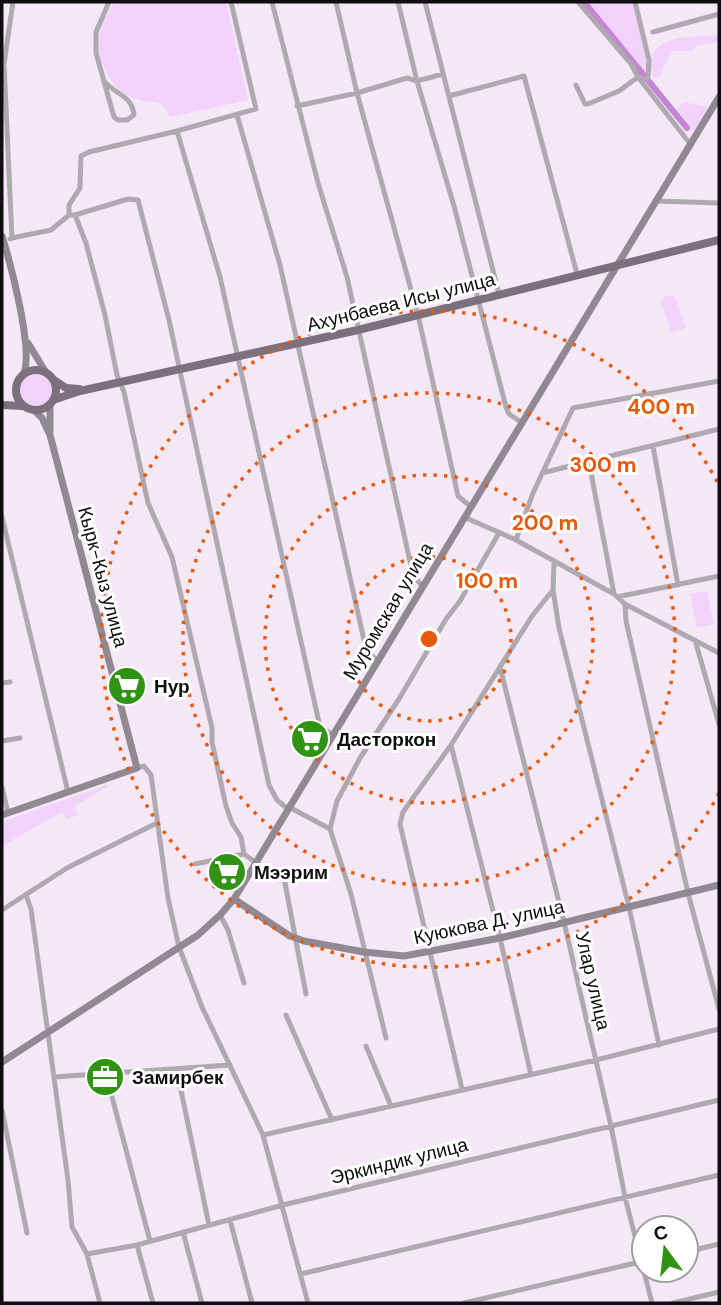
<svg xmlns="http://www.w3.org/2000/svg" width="721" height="1305" viewBox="0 0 721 1305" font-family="'DM Sans',sans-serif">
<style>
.green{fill:#f2d1fa}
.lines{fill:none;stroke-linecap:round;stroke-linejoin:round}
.canal{stroke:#c486d2;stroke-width:6}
.street{stroke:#aea9af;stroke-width:5}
.secondary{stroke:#908992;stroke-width:7}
.primary{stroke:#7a717c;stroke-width:8}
.ring{fill:none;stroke:#e8590c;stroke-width:3.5;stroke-dasharray:3.5 7}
.labels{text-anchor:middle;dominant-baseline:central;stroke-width:6;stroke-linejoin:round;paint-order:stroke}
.street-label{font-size:19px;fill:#100c11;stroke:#fff}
.poi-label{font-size:19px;font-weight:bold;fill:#100c11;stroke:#fff;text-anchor:start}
.centre{fill:#e8590c;stroke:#fff;stroke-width:3.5}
.ring-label{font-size:21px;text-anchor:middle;font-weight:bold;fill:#e8590c;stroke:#fff;stroke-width:6;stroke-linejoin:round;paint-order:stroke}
</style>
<rect width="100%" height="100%" fill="#f4e8f7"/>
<path class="green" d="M114 2H226L248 100 170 117C160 94 153 106 135 99 113 92 95 59 99 37 101 24 108 13 114 2Z
M587 2H633L647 55 646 76Z
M719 35V42L698 45 692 51H673L663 67 662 75 657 78H653C640 32 692 38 719 35Z
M684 102 708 107 694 131 677 109Z
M674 295 686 328 671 332 661 301 665 296Z
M20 390a16 16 0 1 1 32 0a16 16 0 1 1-32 0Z
M707 591 714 624 697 628 690 594Z
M106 785 107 787 75 806 78 815 67 820 62 812 2 846V822Z"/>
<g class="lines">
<path class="canal" d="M584 2 687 128"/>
<path class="street" d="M272 2 318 183 347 277 413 575 422 586
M336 2 357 93 418 315 458 496 470 506
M398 2 417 81 454 206 506 407 509 414 521 422
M425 2 499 294
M578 2 631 64 638 77 691 145
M635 2 649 60 648 77 642 81
M653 32 719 14
M105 82C116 95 132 95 134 115L127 120H118L114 117 96 53V32L109 2
M576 85 585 104H588L619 91 638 77
M449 96 524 76 577 274
M297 106 357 93 407 78 417 81 443 74
M237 115 280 265 366 649 377 661
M177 131 220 277 320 727 332 734
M656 201 719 203
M69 215V205L80 188 81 156 89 152 177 131 256 109 231 2
M75 215 86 243 105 315 117 375 124 392 148 503 172 557 212 728V742L226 806 232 823 241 837 244 854 255 862
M12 238 51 230 69 215H75L128 199 138 200 169 320 269 785 277 800 288 809
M10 239 12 238 4 64 13 2
M653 446 678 585
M589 462 614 594
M542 473 719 429
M2 517 68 792
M464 517 516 540 614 594 625 604 719 653
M516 540 533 493 573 408 719 381
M553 590 559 628 629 907 659 1045
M617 597 719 576
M625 604 626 621 688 893 719 1009
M695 640 719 724
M500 667 564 922 611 1126 625 1197 652 1303
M2 683 10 682
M2 741 20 738
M451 745 500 938 531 1075
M137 768 144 766 151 775 168 898 179 947 202 1007 263 1135 308 1303
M2 787 8 813
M289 807 330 829 351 894 386 1038
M330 829 337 801 360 758 399 699 446 619 460 601 499 533
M195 864 244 854
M285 883 306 994
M26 895 31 909 68 1180 72 1227 87 1254 100 1303
M2 910 67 868 157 823
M220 915 228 930 244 983
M286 1015 332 1120
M366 1046 391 1106
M177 1071 209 1225
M106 1074 150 1241
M54 1077 230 1065
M462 1089 400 824 403 812 451 745 532 616 553 590 554 563
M2 1110 27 1233
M263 1135 596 1060 719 1029
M230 1220 252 1303
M183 1232 202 1303
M137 1245 153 1303
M686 1252 719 1244
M87 1254 137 1245 283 1205 719 1100
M301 1274 719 1175
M464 1303 644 1261
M673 1303 719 1292"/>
<path class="secondary" d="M2 236C11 265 33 348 24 373
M28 343 45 371
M50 431V404
M2 815 137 768 50 435 42 418 34 410
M234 899 290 936 304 941 364 952 404 956 500 938 719 885
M2 1062 198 935 220 915 234 899 719 97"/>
<path class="primary" d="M16 390a20 20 0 1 1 40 0a20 20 0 1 1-40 0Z
M54 380 66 388 79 389
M53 400 80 391 358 330 719 240
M2 405 23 406"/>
</g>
<g class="ring">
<circle cx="429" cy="639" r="82"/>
<circle cx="429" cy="639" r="164"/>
<circle cx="429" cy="639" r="246"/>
<path d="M719 793A328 328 0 1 1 719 485"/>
</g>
<defs>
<symbol id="supermarket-disc" viewBox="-11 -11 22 22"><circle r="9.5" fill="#319314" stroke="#fff"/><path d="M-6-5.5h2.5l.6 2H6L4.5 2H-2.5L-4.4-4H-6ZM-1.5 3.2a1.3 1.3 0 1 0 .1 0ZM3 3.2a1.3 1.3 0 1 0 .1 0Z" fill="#fff"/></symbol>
<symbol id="office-disc" viewBox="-11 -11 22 22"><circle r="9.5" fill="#319314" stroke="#fff"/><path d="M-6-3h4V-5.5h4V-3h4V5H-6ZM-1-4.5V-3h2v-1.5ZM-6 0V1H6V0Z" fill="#fff"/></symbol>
</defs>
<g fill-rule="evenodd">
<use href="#supermarket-disc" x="105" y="664" width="44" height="44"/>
<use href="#supermarket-disc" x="288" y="717" width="44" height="44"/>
<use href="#supermarket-disc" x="205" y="850" width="44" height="44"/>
<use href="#office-disc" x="83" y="1055" width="44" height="44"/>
</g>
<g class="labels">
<g class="street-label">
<text transform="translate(401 302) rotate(-14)">Ахунбаева Исы улица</text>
<text transform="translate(103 577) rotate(75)">Кырк-Кыз улица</text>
<text transform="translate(388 611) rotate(-59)">Муромская улица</text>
<text transform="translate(489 922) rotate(-12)">Куюкова Д. улица</text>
<text transform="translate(593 981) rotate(77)">Улар улица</text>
<text transform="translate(399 1161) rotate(-14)">Эркиндик улица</text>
</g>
<g class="poi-label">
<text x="154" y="686">Нур</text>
<text x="337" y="739">Дасторкон</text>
<text x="254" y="872">Мээрим</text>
<text x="132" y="1077">Замирбек</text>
</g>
</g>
<circle cx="429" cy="639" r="10" class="centre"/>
<g class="ring-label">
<text x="661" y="414">400 m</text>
<text x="603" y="472">300 m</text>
<text x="545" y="530">200 m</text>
<text x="487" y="588">100 m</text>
</g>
<rect width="721" height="1305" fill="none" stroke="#100c11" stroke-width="7"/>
<g transform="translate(665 1249) rotate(345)"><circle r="33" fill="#ffffff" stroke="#9f9ea0" stroke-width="2"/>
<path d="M0-5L12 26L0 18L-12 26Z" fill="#319314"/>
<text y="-10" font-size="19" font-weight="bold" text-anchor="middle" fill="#100c11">С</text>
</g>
</svg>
